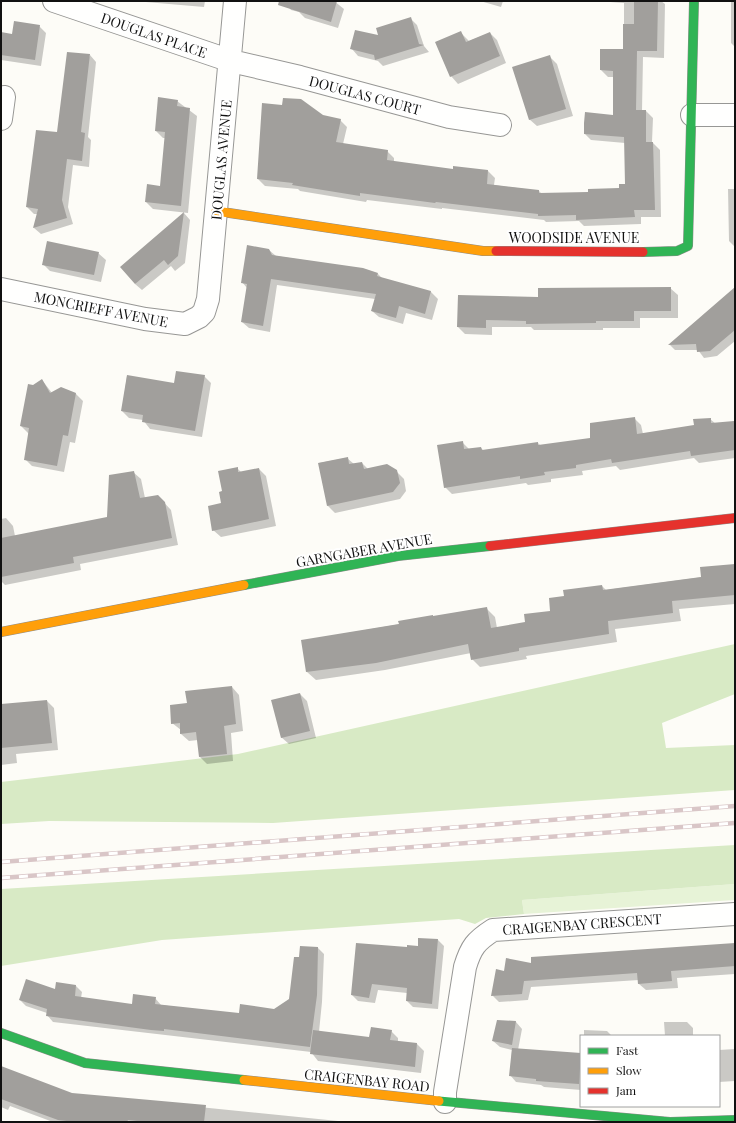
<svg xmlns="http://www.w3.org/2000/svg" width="736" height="1123" viewBox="0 0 736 1123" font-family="'Playfair Display',serif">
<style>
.green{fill:#e7f3d7}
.forest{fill:#d8eac5}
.shadow{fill:#0003}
.building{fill:#a19f9c}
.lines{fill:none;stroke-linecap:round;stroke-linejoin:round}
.street-casing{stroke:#979795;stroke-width:24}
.fast-casing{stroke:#8e8d8b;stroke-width:10}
.slow-casing{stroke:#8e8d8b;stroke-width:10}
.jam-casing{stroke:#8e8d8b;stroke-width:10}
.street{stroke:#fffffe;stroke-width:22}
.fast{stroke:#30b455;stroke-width:9}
.slow{stroke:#ff9f0a;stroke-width:9}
.jam{stroke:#e5322d;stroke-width:9}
.rail-casing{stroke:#d9c6c7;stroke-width:4.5}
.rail{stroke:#fff;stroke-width:3;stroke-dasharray:9;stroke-linecap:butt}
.labels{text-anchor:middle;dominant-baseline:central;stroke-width:4;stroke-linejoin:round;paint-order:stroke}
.street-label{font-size:14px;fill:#111;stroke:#fff}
</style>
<rect width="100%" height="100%" fill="#fdfcf7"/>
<path class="green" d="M735 884V900L524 914 522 900Z"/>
<path class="forest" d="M735 644V694L662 723 666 748 735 745V790L273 823 49 821 1 824V782L238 754Z
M735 845V884L522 900 524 914 486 918 475 924 459 919 162 940 1 966V889Z"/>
<path class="shadow" d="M134 1H205L204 7Z
M284 1H334L344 9 338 28 305 18 299 12 291 10Z
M480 1H503L501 7Z
M596 1H661L665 4 664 58 643 57 642 111H646L653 118 652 142 660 150 661 217H641V224L584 226 579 221 546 222 544 220 442 208V209L367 200 366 202 300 191 298 189 265 186 258 179 322 116 340 120 347 127 343 144 387 151 394 158V162L454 170V168L488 171 495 178 494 185 539 191 542 194 589 193 620 189 626 185 625 143 591 140 585 134 614 116V77H608L601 70 624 50V3Z
M731 1H735V47L731 43Z
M410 18 417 25 424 46 429 52 383 66 378 61 358 56 352 49 380 36Z
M39 26 46 33 41 66 1 60V33L13 35Z
M461 33 469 41 490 33 497 40 506 63 458 84 451 76Z
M90 55 96 62 88 137 91 140 89 167 73 165 68 207 73 224 41 234 34 228 38 214H34L27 207Z
M549 56 557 64 573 116 537 126 529 119Z
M177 101 197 116 188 213 153 209 146 202 161 187 166 138H163L156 131Z
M728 189H735V247L729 241Z
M184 213 190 220 185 263 175 271 171 266 142 290 135 284Z
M269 250 276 256 362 269 378 274 383 279 431 292 438 299 432 320 406 313 403 324 379 317 372 311 375 299 277 285 270 332 249 328 242 322 247 288 242 282Z
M98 253 106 260 101 282 50 271 43 264Z
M670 288 678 295V318H640V328H603V330H534L531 327H492V335L465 334 458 327 459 296 539 298Z
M735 301V341L717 356 704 358 698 350H675L670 345Z
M127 376 175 384 204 376 211 383 202 437 150 429 143 420 129 418 122 411Z
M42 380 52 393 76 394 83 401 75 443 70 442 64 472 32 466 25 459 29 434 21 426 33 386Z
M634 418 641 425 643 434 695 426 710 419 716 424 735 423V458L699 463 694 458 620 470 616 466 582 471 583 475 551 479V482L528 485 526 483 452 494 445 487 462 442 469 449 481 448 484 451 538 443 541 446 591 439Z
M347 458 354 464 362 463 368 469 396 471 404 479 406 491 400 499 335 513 328 506 319 463Z
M237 468 242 473 259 469 266 476 276 526 221 537 213 530 223 504V492Z
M133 472 141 479 145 498 158 496 171 510 178 545 80 564 81 570 5 585 1 581V519L6 518 13 526 15 536 108 518Z
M735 565V604L679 609 681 621 615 629 617 642 526 656 527 659 480 667 472 659 471 653 385 670 316 680 307 672 302 641 487 609 495 617 497 628 526 623 552 611 565 597 602 586 606 590 703 577Z
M232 687 239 695 243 731 231 733 233 761 207 764 200 757 198 740 189 741 181 734V730L172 723 188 704Z
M300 694 307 701 316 738 289 744 281 737Z
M47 701 54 708 58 750 16 754 17 763 1 765V705Z
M438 940 444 946 438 1009 413 1007 407 1001V993L378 990 375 1003 358 1001 352 995 408 948 419 947Z
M735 944V974L677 978 678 988 646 990 639 984V980L531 987 528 1000 499 1002 493 996 505 972 532 964Z
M318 948 324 954 322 1002 319 1032 370 1038 391 1031 398 1038V1042L417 1044 424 1051 421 1073 318 1061 311 1052 53 1022 47 1015V1013L26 1006 20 1000 76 986 82 992 81 998 133 1005 155 998 161 1005 239 1015 275 1010 290 999 300 958Z
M498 1021 516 1022 522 1029 518 1050 581 1054V1090L544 1087 541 1085 516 1082 510 1075 512 1050 500 1047 493 1041Z
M664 1022H687L693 1028V1036H665Z
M584 1030 607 1031 612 1036H584Z
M735 1049V1081L719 1082V1050Z
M1 1067 71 1094 348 1122H53L10 1106 8 1110 1 1107Z"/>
<path class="building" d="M279 1H337L331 22 278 5Z
M634 1H658L657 51H637L636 110H646V142H653L655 210H634L635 217 576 220V215L538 216V214L436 202 435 203 360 193V196L292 185 293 183 257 179 262 103 282 105 283 98 301 99 323 115 341 119 336 142 388 150 387 160 453 169V166L488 170 487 184 539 190V193L588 192V189L619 188V184H625L624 137 584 134V123L585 112 613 115V71L600 70V49H623V24H634Z
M411 17 419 44 424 45 375 60 374 55 350 49 355 30 378 35 376 28Z
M14 21 40 25 35 60 1 55V32L12 34Z
M461 31 466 42 490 32 500 56 450 77 435 42Z
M67 52 90 54 81 132 85 133 82 161 67 159 62 200 67 218 33 228 38 209 26 207 36 130 57 132Z
M550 55 566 109 529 120 512 67Z
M158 97 178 100 177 106 190 108 181 206 145 202 147 184 160 186 165 132 155 131Z
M184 212 178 256 168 265 164 260 135 284 120 267Z
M47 241 99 252 94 275 42 265Z
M247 245 269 249 272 255 363 268 378 273 377 276 431 291 425 314 399 306 396 318 371 311 376 294 271 279 263 326 241 322 247 284 241 283Z
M671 287V311H634V321H596V323L526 324V321L486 320V328L457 327 458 295 538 297V288Z
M735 287V330L710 351 697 352 696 344 668 345Z
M176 371 205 375 195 431 142 422 143 415 121 411 127 375 174 383Z
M42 379 50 393 61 387 76 393 68 436 63 435 57 466 24 460 29 428 20 426 28 384 33 385Z
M635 417 637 434 694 425 693 419 711 418V423L734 421 735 450 691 456 690 451 612 463 611 459 576 465V468L544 472 545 475 520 479V476L444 488 437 445 463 441 464 449 481 447 482 450 538 442V445L590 438V423Z
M348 457 349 464 362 462 364 469 387 464 397 470 400 483 393 492 327 506 318 463Z
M238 467V472L259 468 269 519 212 531 208 506 221 503 219 492 222 491 218 471Z
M134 471 140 498 158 495 165 502 172 538 73 557 74 563 1 577V538L107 517 109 475Z
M735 564V595L672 601 673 613 608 621 609 634 519 648V651L471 660 468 644 376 663 306 672 301 640 399 624 398 621 433 615V616L487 607 491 628 525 622 524 614 550 611 549 598 564 596 563 590 602 585 603 590 701 577 700 567Z
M232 686 236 724 224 726 227 754 199 757 196 732 180 734V723L171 724 170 705 187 703 185 691Z
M300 693 310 731 281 738 271 700Z
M47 700 52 743 1 748V704Z
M418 938 438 939 432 1004 406 1001 407 988 372 984 369 998 351 995 356 943 407 947V945L418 946Z
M735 943V966L671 971 672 981 638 984 637 973 524 981 522 994 491 996 496 969 504 971 506 958 531 963V957Z
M300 946 318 947 317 995 310 1047 164 1029V1031L151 1030 46 1016 47 1009 19 1000 26 979 55 989 56 982 76 985 75 996 132 1004 133 994 156 997 155 1004 239 1013 240 1004 274 1009 289 999 294 957H299Z
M497 1020 516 1021 512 1045 492 1041Z
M371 1027 392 1030 390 1040 417 1043 415 1067 310 1054 313 1030 369 1037Z
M512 1048 581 1053 579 1084 536 1081V1079L509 1076Z
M1 1066 72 1093 206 1105 204 1122H146L128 1120 127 1122H75L58 1120 1 1099Z"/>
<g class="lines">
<defs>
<path id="street" d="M54 1 231 61 300 77 449 117 500 125
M692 115H735
M1 119 4 97
M1 289 145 319 185 324 199 317 204 312 208 299 235 1
M445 1102V1092L465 967C471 947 476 941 493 930L735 914"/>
<path id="fast" d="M643 252 677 251 688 246 694 1
M244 585 398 556 490 546
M1 1033 85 1063 244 1080
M439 1101 670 1122 735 1120"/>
<path id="slow" d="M216 211 483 251H496
M1 632 244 585
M244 1080 439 1101"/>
<path id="jam" d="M496 251 643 252
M490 546 735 518"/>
</defs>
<use href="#street" class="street-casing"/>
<use href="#fast" class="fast-casing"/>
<use href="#slow" class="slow-casing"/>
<use href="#jam" class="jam-casing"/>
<use href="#street" class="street"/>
<use href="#fast" class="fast"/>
<use href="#slow" class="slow"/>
<use href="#jam" class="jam"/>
<defs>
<path id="rail" d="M1 862 735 806
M1 878 735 823"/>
</defs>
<use href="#rail" class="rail-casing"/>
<use href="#rail" class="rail"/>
</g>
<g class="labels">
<g class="street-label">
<text transform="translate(154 35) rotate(19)">DOUGLAS PLACE</text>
<text transform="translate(365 95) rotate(15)">DOUGLAS COURT</text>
<text transform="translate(221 160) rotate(-85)">DOUGLAS AVENUE</text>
<text x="574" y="237">WOODSIDE AVENUE</text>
<text transform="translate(101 309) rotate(11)">MONCRIEFF AVENUE</text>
<text transform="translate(364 550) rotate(-10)">GARNGABER AVENUE</text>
<text transform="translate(582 924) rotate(-4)">CRAIGENBAY CRESCENT</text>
<text transform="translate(367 1080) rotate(6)">CRAIGENBAY ROAD</text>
</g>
</g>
<rect width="736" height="1123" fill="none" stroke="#111111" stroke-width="4"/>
<rect x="580" y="1035" width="140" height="72" fill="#ffffff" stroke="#a0a0a0"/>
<rect x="588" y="1048" width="20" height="6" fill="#30b455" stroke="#a0a0a0"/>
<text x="616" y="1055" font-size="12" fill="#111111">Fast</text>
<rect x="588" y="1068" width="20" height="6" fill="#ff9f0a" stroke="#a0a0a0"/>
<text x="616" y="1075" font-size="12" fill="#111111">Slow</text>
<rect x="588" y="1088" width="20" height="6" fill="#e5322d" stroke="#a0a0a0"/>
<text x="616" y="1095" font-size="12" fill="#111111">Jam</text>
</svg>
